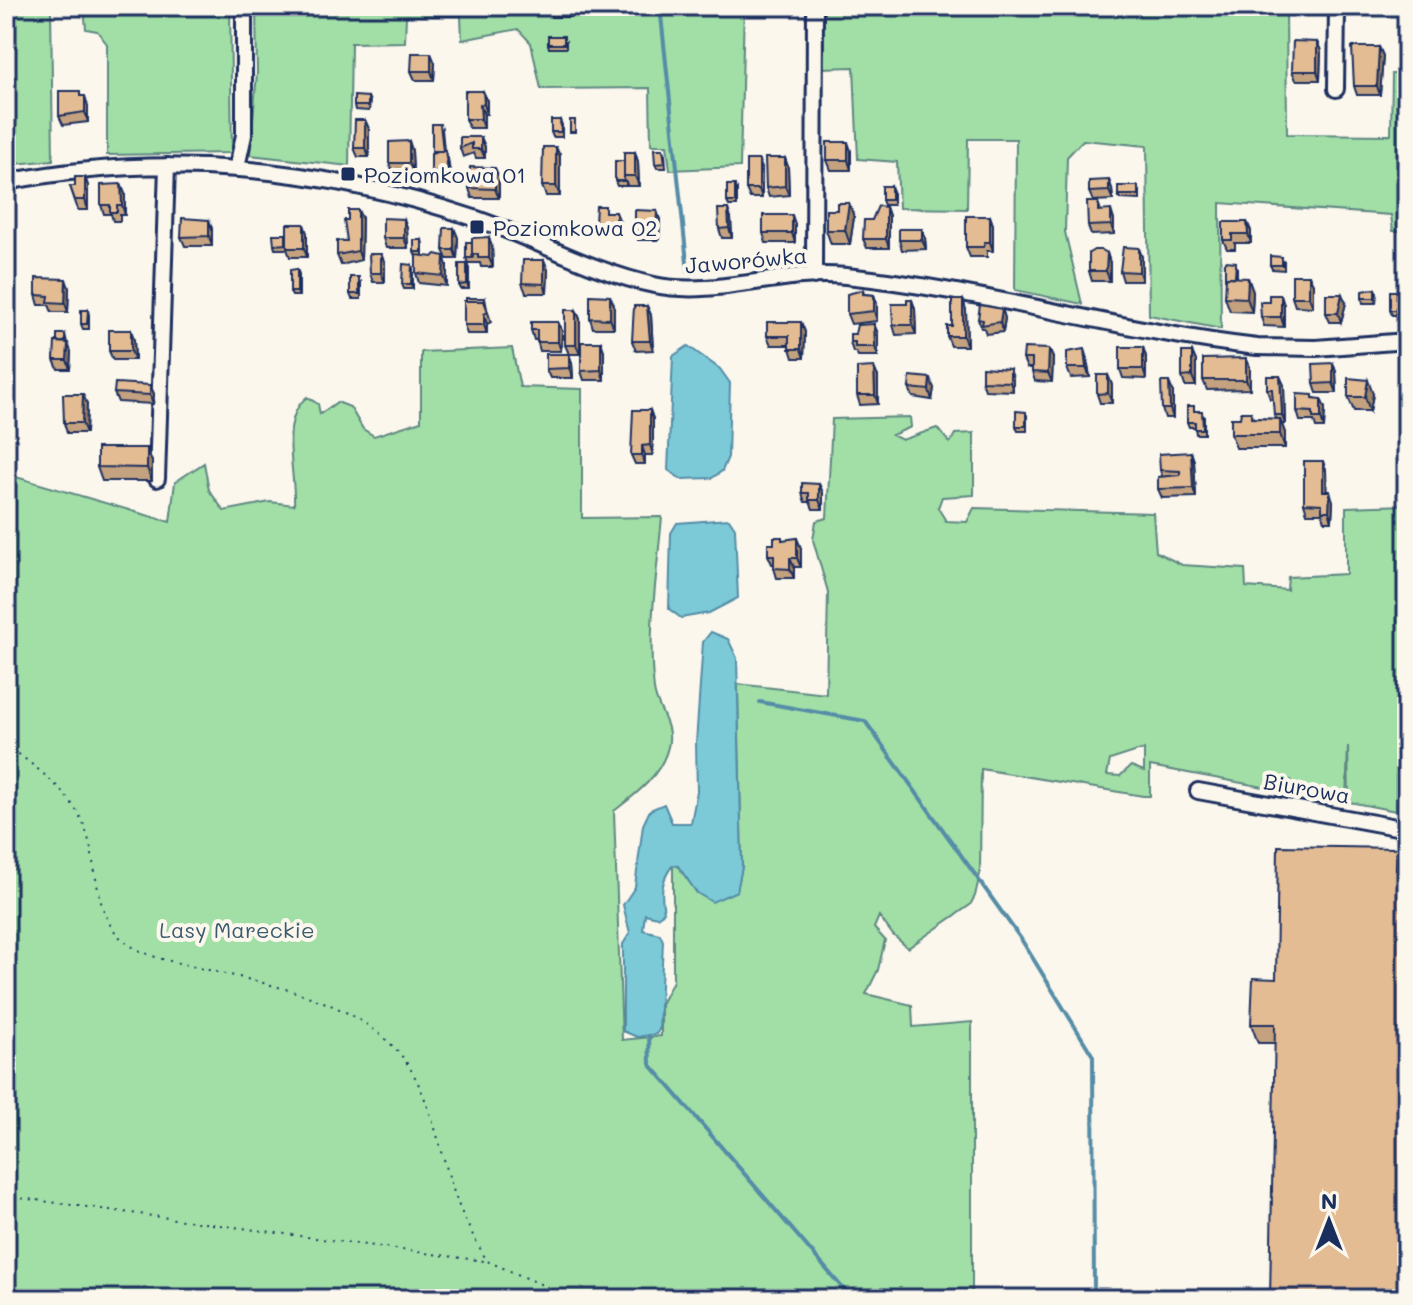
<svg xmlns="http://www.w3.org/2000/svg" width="1413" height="1305" viewBox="0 0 1413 1305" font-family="Mali,sans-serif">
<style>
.green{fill:#a1dfa6;stroke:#5e8782;stroke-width:2;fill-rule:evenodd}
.water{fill:#7bcad7;stroke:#558ca7;stroke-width:2}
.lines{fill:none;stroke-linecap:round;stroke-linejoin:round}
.stream{stroke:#558ca7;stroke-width:4}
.minor-casing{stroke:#1b2f5e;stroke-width:20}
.path{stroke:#1b2f5e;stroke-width:2;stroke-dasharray:2 6;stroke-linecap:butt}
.minor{stroke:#fbf7ec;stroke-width:14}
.wall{fill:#c4a27f;stroke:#1b2f5e;stroke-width:2}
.shaded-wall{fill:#a08468;stroke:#1b2f5e;stroke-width:2}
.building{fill:#e4bc94;stroke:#1b2f5e;stroke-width:2}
.poi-dot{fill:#1b2f5e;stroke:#fbf7ec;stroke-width:3}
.labels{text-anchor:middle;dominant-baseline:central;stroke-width:8;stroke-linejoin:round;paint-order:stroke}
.poi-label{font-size:22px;fill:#1b2f5e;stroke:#fbf7ec;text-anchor:start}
.street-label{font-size:22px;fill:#1b2f5e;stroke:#fbf7ec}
.park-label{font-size:22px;fill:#3c5b70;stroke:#fbf7ec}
</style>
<rect width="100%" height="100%" fill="#fbf7ec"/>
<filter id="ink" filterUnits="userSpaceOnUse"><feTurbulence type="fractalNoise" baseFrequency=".0125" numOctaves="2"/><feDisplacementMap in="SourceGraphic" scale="16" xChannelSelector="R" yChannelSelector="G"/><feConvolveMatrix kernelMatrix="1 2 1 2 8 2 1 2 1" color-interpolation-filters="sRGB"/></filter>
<g filter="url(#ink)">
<path class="green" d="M6 6H51L53 160 6 165Z
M84 6H230L232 153 107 155V44L97 31 86 29Z
M256 6H744L740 167 670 170 667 145H651L650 88 541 89 531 43 518 29 462 40 461 16H406L405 42 351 43 349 166 250 155 257 73Z
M820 6H1286L1287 134 1391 135 1392 74H1407V231H1393L1391 215 1220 203 1221 329 1149 315 1147 146 1083 140 1067 157 1065 232 1082 304 1015 290 1016 139H968L967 209 899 208 897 162 858 159 854 67 820 68Z
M512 348 520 387 582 389V518L662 517C657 574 647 632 654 689 656 709 674 724 668 747 661 776 636 794 614 811L622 1040 661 1036V1004L673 981V865L678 866 697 893 737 890 742 867 738 684 826 694 828 592 813 540 816 521 827 518 832 419 910 417 911 427 892 435 902 440 937 428 950 443 955 434 974 433V495L942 497 938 508 946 521 967 522 974 508 1153 513 1156 552 1182 565 1245 569 1246 587 1287 590 1288 577 1346 574V507L1407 505V813L1398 811 1396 774V811L1349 802 1348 746 1346 802 1292 792 1291 779 1290 792 1150 766V796H1143L981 769 980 874 975 896 970 905 908 948 893 935 879 916 874 928 885 940 878 970 866 994 912 1005 913 1027 972 1022V1299H6V474L170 522 175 482 204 463 209 490 224 511 270 502 294 505C296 472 278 420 307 397L318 404 320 414 337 402 350 407 363 429 374 436 421 421V352ZM1144 749V771L1131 766 1120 776 1107 775 1110 760Z"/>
<path class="water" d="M688 346 720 369 730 383 728 457 722 471 712 478 681 479 668 470 673 356Z
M729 519 735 528 738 598 709 613 681 618 669 609 671 533 677 523Z
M711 632 728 639 737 658 742 867 737 891 712 902 697 893 678 866 673 865C660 881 661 894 664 912L657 917 645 914 643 930 660 934 663 941 659 1030 656 1034 637 1037 623 1031V944L630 933 623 905 635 887 643 825 650 810 664 804 672 823H691L697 791 696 743 703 642Z"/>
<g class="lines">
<path class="stream" d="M660 6 688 272
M760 702 865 721 1021 939 1093 1056 1094 1299
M649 1036 650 1064 852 1299"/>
<defs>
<path id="minor" d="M1336 89 1337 6
M237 167 244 135V6
M6 182C163 151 323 167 474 218 534 238 592 272 654 285 719 298 782 269 846 276 984 290 1119 331 1257 347L1316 348 1407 341
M814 276 815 6
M157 479 167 166
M1198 791 1407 829"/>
</defs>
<use href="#minor" class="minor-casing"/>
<path class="path" d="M6 744C33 766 67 788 82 821 99 856 91 913 123 940 143 957 171 961 196 967 265 984 352 997 400 1054 430 1090 441 1157 457 1201 465 1222 476 1241 487 1261L575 1299
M6 1196 484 1261"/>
<use href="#minor" class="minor"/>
</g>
<path class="wall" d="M570 6V17H551L548 8Z
M1355 6H1376V11H1357Z
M1407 35V65H1401L1398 56Z
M566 41V48H549L548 44Z
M1317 42 1321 51 1320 80H1296L1292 71Z
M1379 47 1383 56 1380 95H1357L1354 86Z
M435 63 434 80H415L411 71Z
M483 91 487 101V114H484V128H469L465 119Z
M81 96 88 106V122L63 125 59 116Z
M368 97 370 101 369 111 355 110 354 106Z
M365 120 369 129V157H358L354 148Z
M560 120 562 125V137H553L551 132Z
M442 129 444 150 448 159 451 181H434L431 172 433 154 432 151Z
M481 137 485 147V158H476L474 153 463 157 460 148Z
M409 141 412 151 413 172 393 173 389 163Z
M851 151V170H831L827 160Z
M635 152 638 162 639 186H627L626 181V186H617L615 181Z
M665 153 666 168H657L655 164Z
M560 156V196H546L542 186Z
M785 158 788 167 789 195 769 197 766 188Z
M762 169V198H750L746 189Z
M85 177 88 186V210H78L70 186H75Z
M499 177V198H472L469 188Z
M1109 180 1112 189 1113 200 1093 201 1089 192Z
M121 184 125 194V215H120V221H113L111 214H104L101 205Z
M891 186 893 191V205H884L882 200Z
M737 189V206H729L727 202Z
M1140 191V200L1120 199 1118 195Z
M1098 202 1101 211 1114 220V234L1091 235 1088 226Z
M849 203 854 217 850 244H831L826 230 837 210Z
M886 207 889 216V248H867L863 239 872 220Z
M657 211 660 220 659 240H638L635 231Z
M608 212 620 222V233H599L595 223Z
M990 216 993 225V251H987V257H970L966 247Z
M731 218 732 238H722L719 229Z
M362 219 361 260 341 265 337 255Z
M404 219 407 228 408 248H386L383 238Z
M209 220 212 229V246H185L181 237Z
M1247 222 1251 231V243H1235V249H1227L1223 240Z
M795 224V243H766L763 233Z
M454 228 458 238 457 259H447L443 250Z
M307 233V257H290L287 249H275L274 245 286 234 287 237Z
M925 238 926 249 902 250 899 240Z
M422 240 423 244V256L447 265V286L419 283 416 273V257L414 252Z
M6 242H12L15 251V278H6Z
M466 242 492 247 493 267H481L480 263H468L466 258Z
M1107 253 1110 263V281H1092L1089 271Z
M1142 257V281H1123L1120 271Z
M544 260 548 270 547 293H526L522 283Z
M1284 261V270L1272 269 1270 265Z
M385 263V282H373L370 273Z
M467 264 469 269V289H461L459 285Z
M412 265 413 269V289H404L402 284Z
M1237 266V278H1248L1253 292 1252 312 1230 311 1225 297Z
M299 274V296H292L290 292Z
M361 282V299H352L350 294Z
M1313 284V307L1295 306 1292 297Z
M69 288 68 312H52L49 305H39L36 295Z
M1375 289 1377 293 1376 303H1363L1362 298Z
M863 290 864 294 874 295 877 304V321L851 324 847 314Z
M1399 291 1401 296V315H1392L1390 310Z
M485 298 487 309 491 322 487 324V334H467L464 325Z
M912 300 915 309 916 334 896 335 893 325 907 304Z
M963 300 966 310 967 346H951L947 336Z
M1346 303 1341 322H1330L1326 313Z
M614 305V328H593L590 318Z
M1284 305V327L1264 326 1261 317Z
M647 306 651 315 653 350 636 351 632 341Z
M1002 309 1005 318 1003 332 986 334 984 328H981L978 319Z
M88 310 89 315V329H83L81 324Z
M576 310 580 319V354H569L572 363 573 378H550L546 369 569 354 565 345Z
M558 322 562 331 561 351H540L537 340H534L531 330Z
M801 322 805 332 804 358H793L789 345H771L767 336Z
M874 324 878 334V356H858L856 352H853L850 342 855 334Z
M131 330 134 340 135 360H113L109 351Z
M65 334 67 343 71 352 70 369H58L54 360 57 342Z
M601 342 604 351V380H584L581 371Z
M1143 347 1146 357V379L1123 378 1120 369Z
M1049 349 1053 358 1052 382 1035 381 1032 372V368H1027L1023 359Z
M1192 352 1196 361V386H1185L1182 377Z
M1246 358 1250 367V389L1207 390 1203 380Z
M1087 359 1090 377 1071 378 1067 368Z
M1333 363 1336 372 1337 393H1317L1314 384Z
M1407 363V394L1404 393 1401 383Z
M1108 375 1112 385V403H1100L1097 394Z
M878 377V404L860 405 857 395Z
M1013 378V391L985 390 982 381Z
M150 385 154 394 153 404 118 402 114 393Z
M1284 385 1285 424H1282L1285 433V448H1236L1231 434 1240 418 1251 412 1253 418 1276 419 1273 399H1270L1267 389Z
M909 388H934L932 400 913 397Z
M1173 392V418H1165L1162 409Z
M1373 394 1370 411H1354L1348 397Z
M1315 398 1325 408 1324 428H1316L1314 421H1300L1297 411Z
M87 404 86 433H67L64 423Z
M650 410 653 419V455H645V464H635L631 455Z
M1196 411 1204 416V434H1196L1195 427H1189L1187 422Z
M1027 416V431H1018L1016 426Z
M1407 432V473L1399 456Z
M147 448 152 462V481H102L97 467Z
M1191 452 1194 461 1196 497 1162 498 1158 489 1162 476 1160 470Z
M1326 470V491L1333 501 1332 521H1325L1322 513H1307L1304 503Z
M819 484 823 493V509H813L810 502H805L802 493Z
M784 540 801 548V567H794V578H777L774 568V564H772L768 555 774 544Z
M1404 867V870L1275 1043H1258L1251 1024 1276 979Z"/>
<path class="shaded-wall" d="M567 6H570V17L567 8Z
M1317 42 1321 51 1320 80 1317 71Z
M1379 47 1383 56 1380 95 1377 86Z
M431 53 435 63 434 80 431 71Z
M483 91 487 101V114L484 104Z
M85 96 88 106V122L85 112Z
M480 105 484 114V128L481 119Z
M365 120 369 129V157L365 148Z
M481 137 485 147V158L481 149Z
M409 141 412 151 413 172 409 163Z
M848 142 851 151V170L848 160Z
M556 147 560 156V196L556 186Z
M445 150 448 159 451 181 448 172Z
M635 152 638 162 639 186 635 176Z
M785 158 788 167 789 195 785 186Z
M759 160 762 169V198L759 189Z
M495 168 499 177V198L495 189Z
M85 177 88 186V210L85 200Z
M1109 180 1112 189 1113 200 1109 191Z
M121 184 125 194V215L122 205Z
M849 203 854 217 850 244 845 230Z
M886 207 889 216V248L886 239Z
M728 209 731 218 732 238 729 228Z
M358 210 362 219 361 260 358 251Z
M1111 210 1114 220V234L1111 225Z
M657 211 660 220 659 240 656 231Z
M616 212 620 222V233L616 224Z
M792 215 795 224V243L792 233Z
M990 216 993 225V251L990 242Z
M404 219 407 228 408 248 404 238Z
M209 220 212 229V246L209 236Z
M1247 222 1251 231V243L1248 234Z
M304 224 307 233V257L304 248Z
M454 228 458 238 457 259 454 250Z
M922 229 925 238 926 249 922 240Z
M489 237 492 247 493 267 489 258Z
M12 242 15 251V278L12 268Z
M1139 248 1142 257V281L1139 272Z
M1107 253 1110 263V281L1106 271Z
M381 254 385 263V282L381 273Z
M444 256 447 265V286L443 276Z
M544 260 548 270 547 293 544 284Z
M467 264 469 269V289L467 284Z
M412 265 413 269V289L411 284Z
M297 269 299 274V296L297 292Z
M1309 275 1313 284V307L1309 297Z
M1248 278 1253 292 1252 312 1247 298Z
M66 279 69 288 68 312 65 303Z
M1342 294 1346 303 1341 322 1338 313Z
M874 295 877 304V321L874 311Z
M1281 295 1284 305V327L1281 317Z
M610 296 614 305V328L610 319Z
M912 300 915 309 916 334 912 325Z
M963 300 966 310 967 346 963 336Z
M647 306 651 315 653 350 650 341Z
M1002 309 1005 318 1003 332 1000 322Z
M576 310 580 319V354L576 345Z
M484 314 487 324V334L484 325Z
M558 322 562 331 561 351 558 342Z
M801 322 805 332 804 358 801 349Z
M874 324 878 334V356L875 347Z
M131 330 134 340 135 360 131 351Z
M601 342 604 351V380L601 370Z
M68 343 71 352 70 369 67 360Z
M1143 347 1146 357V379L1143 369Z
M1049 349 1053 358 1052 382 1048 373Z
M1084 349 1087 359 1090 377 1086 368Z
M1192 352 1196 361V386L1192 376Z
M569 354 572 363 573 378 569 368Z
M1246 358 1250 367V389L1246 380Z
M1333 363 1336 372 1337 393 1333 383Z
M874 367 878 377V404L875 395Z
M1010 369 1013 378V391L1010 382Z
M1108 375 1112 385V403L1108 393Z
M1280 376 1284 385 1285 424 1282 415Z
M930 378 934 388 932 400 929 390Z
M1368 380 1373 394 1370 411 1365 397Z
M1169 382 1173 392V418L1170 409Z
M150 385 154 394 153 404 150 395Z
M83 394 87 404 86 433 82 423Z
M1321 399 1325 408 1324 428 1321 418Z
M650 410 653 419V455L650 445Z
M1280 419 1285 433V448L1280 434Z
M642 446 645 455V464L642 455Z
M147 448 152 462V481L147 468Z
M1191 452 1194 461 1196 497 1193 488Z
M1323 461 1326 470 1327 501 1323 491Z
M819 484 823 493V509L819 500Z
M1330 491 1333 501 1332 521 1329 511Z
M797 538 801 548V567L797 558Z
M790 558 794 567V578L790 569Z
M1397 848 1404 867 1403 889 1396 870Z"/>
<path class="building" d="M548 6H567V8H548Z
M1398 35H1407V56H1398Z
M548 36H564V44H548Z
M1293 41 1317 42V71H1292Z
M1352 47H1379L1377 86H1354Z
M412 53H431V71H411Z
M59 91H80V96H85V112L59 116Z
M465 91H483L484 104 480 105 481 119H465Z
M354 96 368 97V106H354Z
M355 120H365V148H354Z
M551 120H560L561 132H551Z
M570 120H575V132H570Z
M432 124H440L443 151H432Z
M460 137H481V149H472V143L460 148Z
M409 141V163H389V142Z
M827 142H848V160H827Z
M543 147H556V186H542Z
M654 149H663L665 163 655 164Z
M445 150 448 172H431V154Z
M624 152H635V176H624Z
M765 158H785V186L766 188Z
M746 160H759V189H746Z
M615 161H624V181H615Z
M470 167 495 168V189L469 188Z
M75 177H85V200H75L70 186H75Z
M1109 180V191L1089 192V181Z
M121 184 122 205H117V212H110V205H101V185Z
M727 185H735V202H727Z
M882 186H891V200H882Z
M1118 186H1138V195H1118Z
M1087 202H1098V211L1111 210V225L1088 226Z
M837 203H849L845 230H826V210H837Z
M596 206H605V212H616V224L595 223Z
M878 206 886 207V239H863L864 220H872Z
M718 209H728L729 228 719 229Z
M348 210H358V251L337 255V241H347L344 220H348Z
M635 210 657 211 656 231H635Z
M763 215H792V233H763Z
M966 216H990V242H984V247H966Z
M182 218 209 220V236L181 237Z
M383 218 404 219V238H383Z
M1223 222H1247L1248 234H1232V240H1223Z
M287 224H304V248H287Z
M444 228H454V250H443Z
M899 229H922V240H899Z
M273 234H286V244L274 245Z
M489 237V258H478V254H472V238Z
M414 240H422V252H414Z
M6 242H12V268H6Z
M466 242H472V254L473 258H466Z
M1123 247 1139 248V272L1120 271Z
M1094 250H1102L1107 253 1106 271H1089V253Z
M369 254H381V273H370Z
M436 254 444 256 443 276 416 273V255L433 257Z
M1270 256 1282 257V265H1270Z
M523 260H544V284L522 283Z
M1225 261 1236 262 1235 277H1226L1225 278Z
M403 264 412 265 411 284H402Z
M459 264H467V284L459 285Z
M297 269V292H290V270Z
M1292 275H1309V297H1292Z
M350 277H359V294H350Z
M1226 277 1248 278 1247 298 1225 297Z
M36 278 66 279 65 303 48 302 49 296 36 295Z
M1375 289V298H1362V291Z
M863 290V294L874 295V311L847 314V294Z
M1390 291H1399L1400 310H1390Z
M1326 294H1342L1338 313H1326Z
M590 295 610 296V319L590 318Z
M1269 295H1281V317H1261L1260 302H1269Z
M466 298H485V304L484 301H466Z
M907 300H912V325H893L892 304H907Z
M952 300H963V336H947V326H952Z
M464 301H484L488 312 484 314V325H464Z
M980 305 1002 309 1000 322 982 325 983 320 978 319Z
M634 306H647L650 341H632Z
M81 310H88L87 324H81Z
M565 310H576V345H565Z
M531 322H558V342H537V330H531Z
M767 322H801V349H789V336H767Z
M874 324 875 347H855V342H850V334H855L857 325Z
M109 330H131V351H109Z
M57 334H65V342H57Z
M55 342 68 343 67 360H54Z
M581 342H601V370L581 371Z
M1120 347H1143V369H1120Z
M1024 348 1049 349 1048 373 1032 372V359H1023Z
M1084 349 1086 368H1067V352Z
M1182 352H1192V376L1182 377Z
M546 354H569V368L546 369Z
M1246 358V380H1203V359Z
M1333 363V383L1314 384 1313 364Z
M1401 363H1407V386L1401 383Z
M874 367 875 395H857V368Z
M982 367 1010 369V382L982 381Z
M1097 375H1108V393L1097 394Z
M910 376 930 378 929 390 909 388Z
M1267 376H1280L1282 415H1274L1272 389H1267Z
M1348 378 1368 380 1365 397H1348Z
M1161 382H1169L1170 409H1162Z
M115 383 150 385V395L114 393Z
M63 394H83L82 423H64Z
M1297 394 1313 395V398L1321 399V418H1313V412L1297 411Z
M1187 406H1194V411H1202L1203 429H1195V422H1187Z
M633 410H650V445L642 446V455H631Z
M1016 411 1026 412V426H1016Z
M1241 412H1251V418L1280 419V434H1231V418H1240Z
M1403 432H1407V463L1403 464V457L1399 456Z
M97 448H147V468L97 467Z
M1191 452 1193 488 1158 489V477L1180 475V471L1160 470 1159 454Z
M1304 461H1323V491H1330L1329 511H1322V504L1304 503Z
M802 483 819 484V500H809V493H802Z
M774 537H782V540L797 538V558H790V569L774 568V555H768V544H774Z
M1278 846 1397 848 1396 870H1407V1299H1270L1275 1024H1251L1253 978 1276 979Z"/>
</g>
<g class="poi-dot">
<rect x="340" y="166" width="16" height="16" rx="4"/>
<rect x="469" y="219" width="16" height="16" rx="4"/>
</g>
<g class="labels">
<g class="poi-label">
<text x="364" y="174">Poziomkowa 01</text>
<text x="493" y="227">Poziomkowa 02</text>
</g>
<g class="street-label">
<text transform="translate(746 260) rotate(-5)">Jaworówka</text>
<text transform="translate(1307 788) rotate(10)">Biurowa</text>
</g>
<g class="park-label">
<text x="237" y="929">Lasy Mareckie</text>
</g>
</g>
<rect width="1413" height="1305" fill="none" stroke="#fbf7ec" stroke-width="32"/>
<rect x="16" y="16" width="1381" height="1273" fill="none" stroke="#1b2f5e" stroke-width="3" filter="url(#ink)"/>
<g transform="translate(1329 1221)" stroke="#fbf7ec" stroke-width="6" paint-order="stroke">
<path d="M0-6L14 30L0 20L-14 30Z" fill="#1b2f5e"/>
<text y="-12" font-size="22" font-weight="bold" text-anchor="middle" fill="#1b2f5e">N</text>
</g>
</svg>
